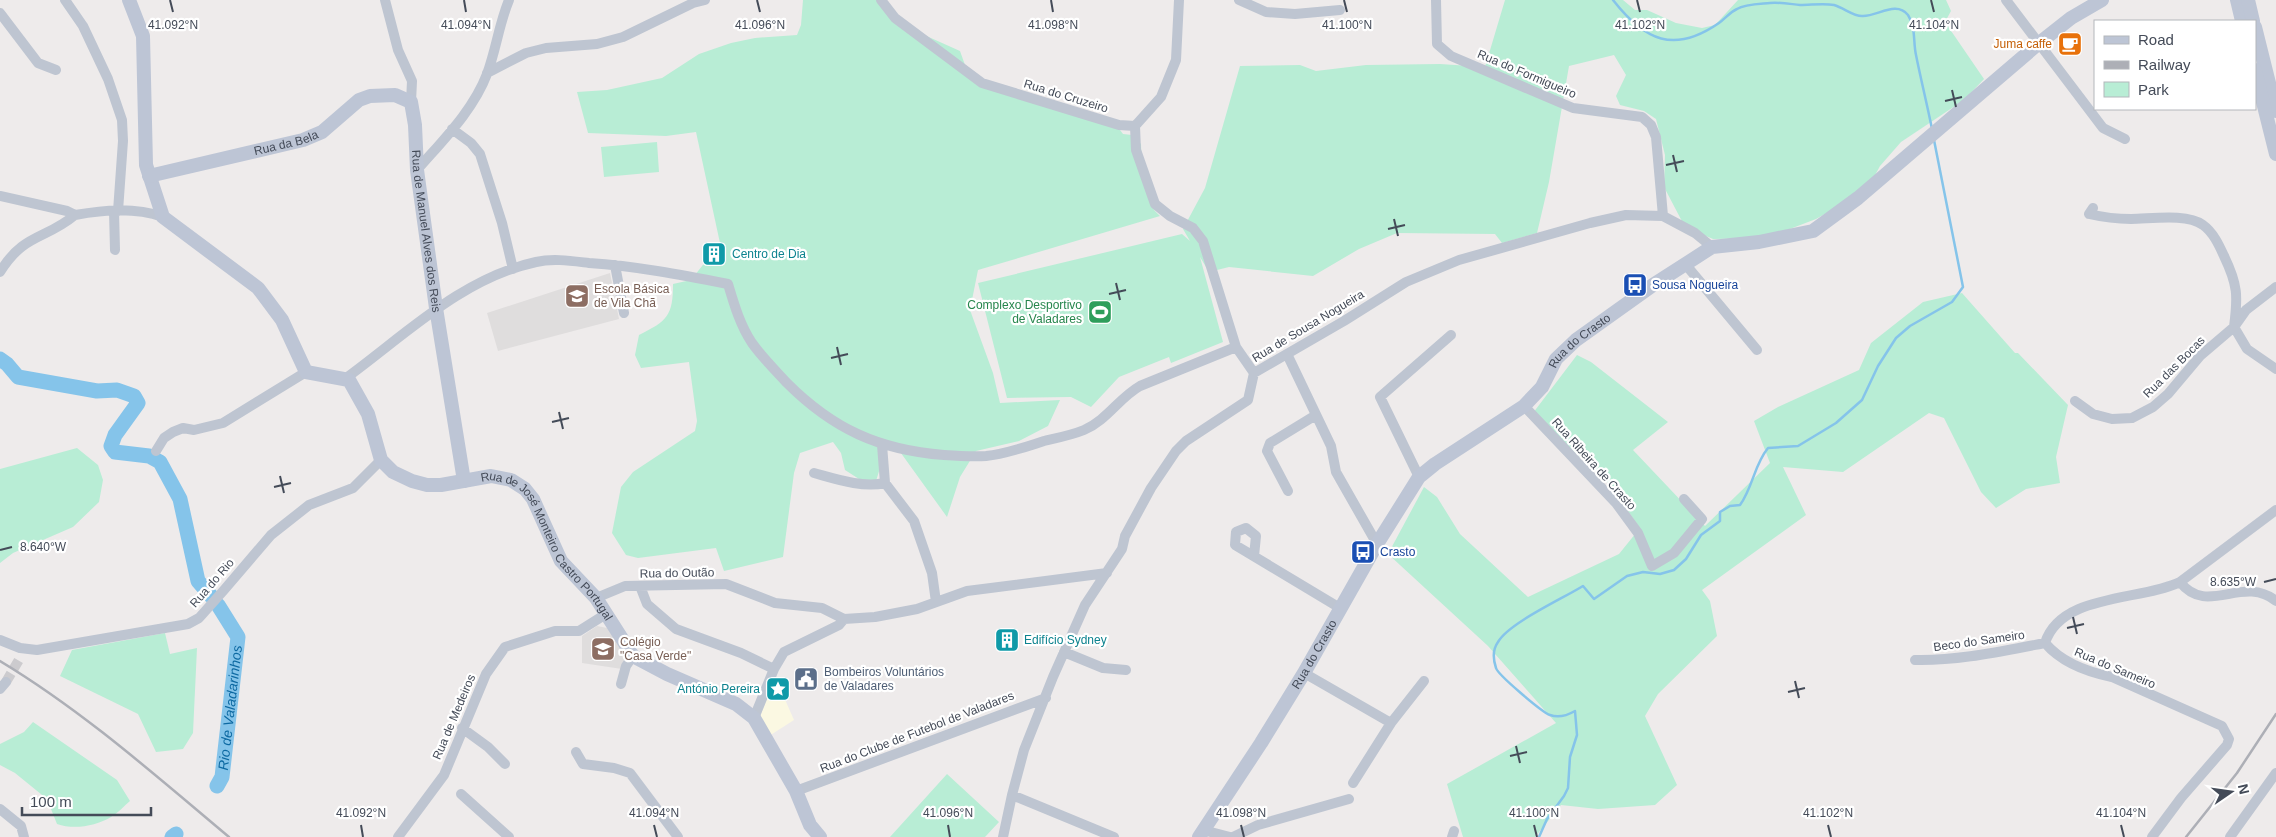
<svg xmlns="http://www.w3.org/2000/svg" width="2276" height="837" viewBox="0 0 2276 837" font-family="Helvetica,sans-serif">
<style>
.commercial{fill:#fbf8e2}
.education{fill:#dfdddd}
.green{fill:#b8edd5}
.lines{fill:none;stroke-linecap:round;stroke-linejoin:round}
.stream{stroke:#85c4ea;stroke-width:2.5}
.river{stroke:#85c4ea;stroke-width:15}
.street-tunnel{stroke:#cccbce;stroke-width:10;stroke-dasharray:10 5;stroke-linecap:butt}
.street{stroke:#bec5d1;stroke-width:10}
.secondary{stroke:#bdc5d5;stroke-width:14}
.rail{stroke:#adafb6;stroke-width:2.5}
.ticks{fill:none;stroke:#444b58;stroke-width:2}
.labels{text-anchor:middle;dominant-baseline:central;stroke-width:4.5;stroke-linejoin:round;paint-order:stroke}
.food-label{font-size:12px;fill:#c56008;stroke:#fff;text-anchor:end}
.street-label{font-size:12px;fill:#444b58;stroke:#fff}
.culture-label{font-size:12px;fill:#0d838f;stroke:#fff;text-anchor:start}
.transit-label{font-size:12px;fill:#164399;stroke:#fff;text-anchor:start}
.education-label{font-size:12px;fill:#785e54;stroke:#fff;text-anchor:start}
.leisure-label{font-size:12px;fill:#27864d;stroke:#fff;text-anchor:end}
.service-label{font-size:12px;fill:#4e5e75;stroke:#fff;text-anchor:start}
.water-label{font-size:14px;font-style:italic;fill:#0d69a2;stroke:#fff}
.ticks-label{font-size:12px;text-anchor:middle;fill:#444b58;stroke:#fff;stroke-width:4.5;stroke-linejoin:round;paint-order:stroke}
</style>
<rect width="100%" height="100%" fill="#eeebeb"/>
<path class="commercial" d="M771 687 775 696 783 695 794 720 769 736 760 717Z"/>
<path class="education" d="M610 273 619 319 498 351 487 313Z
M597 626 607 628 622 646 626 654 622 669 582 663V636Z"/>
<path class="green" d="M803 0H877L922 34 960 51 965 65 989 84 1120 130 1123 134 1132 135 1141 144 1142 176 1154 210 1160 216 978 270 970 310 993 373 1000 403 1060 400 1048 426 1019 441 976 451 960 477 947 517 893 442 884 455 876 481 859 479 845 470 841 453 833 442 800 453 794 473 783 557 724 571 716 548 638 558 626 555 612 533 621 487 633 472 695 431 697 421 689 362 641 368 635 355 639 335C667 321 673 316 673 284L691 280 706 261 723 257 696 132 666 136 588 133 577 92 607 90 662 78 699 54 731 43 755 38 797 35 801 25Z
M1505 0H1623L1635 10H1647L1676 23 1702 28 1715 25 1738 0H1946L1951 11 1945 22 1984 79 1964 100 1901 142 1880 166 1867 190 1816 219 1766 238 1713 239 1685 227 1664 187 1665 155 1656 119 1644 111 1620 105 1616 96 1626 75 1614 55 1569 66 1549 182 1537 233 1502 243 1495 234 1397 233 1359 249 1313 276 1229 267 1209 272 1200 257 1223 342 1171 363 1169 357 1119 377 1091 407 1071 397 1007 398 978 283 1182 234 1190 241 1183 229 1205 188 1240 66 1300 65 1316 71 1366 65 1440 64 1485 67Z
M657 142 659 172 604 177 601 147Z
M1962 293 2015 353H2018L2068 405 2056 457 2060 483 2026 489 1996 508 1981 492 1944 418 1929 413 1843 472 1783 467 1806 515 1702 590 1710 601 1717 636 1658 694 1645 716 1677 785 1655 805 1598 809 1561 805 1535 837H1463L1447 784 1556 723 1488 646 1388 554 1424 487 1437 497 1460 534 1528 597 1619 554 1640 528 1608 483 1533 413 1577 355 1591 362 1668 422 1633 450 1705 526 1770 463 1754 421 1778 407 1859 370 1871 343 1923 302Z
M77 448 98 465 103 480 99 502 73 527 13 553 0 563V469Z
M165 633 170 654 197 648 193 733 183 749 156 752 138 714 60 676 72 650Z
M33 722 117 780 130 801C124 806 118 813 111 817 96 826 74 830 57 824L47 799 15 773 0 765V744L24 732Z
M947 774 999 822 985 837H890Z"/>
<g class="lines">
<path class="stream" d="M1613 0C1645 41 1674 54 1719 23 1725 19 1730 12 1737 9 1745 4 1760 4 1770 3 1780 2 1790 4 1800 5 1811 5 1824 3 1834 5 1844 8 1853 16 1862 16 1877 17 1896 0 1908 15 1916 27 1913 42 1916 55 1921 80 1927 104 1932 129
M1539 837 1547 819 1564 796 1568 788 1570 757 1577 735 1575 711C1568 715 1558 718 1550 715 1542 712 1498 675 1496 668 1493 659 1493 649 1498 642 1509 623 1562 599 1583 586L1594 599 1627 576 1643 572 1660 574 1674 570 1686 559 1701 535 1720 521V512L1730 506 1740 505C1753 487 1754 465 1768 448L1798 446 1836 423 1862 400 1878 366 1896 338 1910 326 1952 302 1963 287 1934 140"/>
<g class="river">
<path d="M0 359 7 364 18 377 97 391 117 390 134 396 138 403 115 435 111 446 115 452 149 456 160 462 180 499 198 581 211 596"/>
<path id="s1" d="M217 786 222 777 238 637 218 605"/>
<path d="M172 837 176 834"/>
</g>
<path class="street-tunnel" d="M6 682 20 658"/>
<path class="street" d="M65 0 83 26 108 79 122 120 123 141 118 211
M385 0 398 50 412 81 411 102
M881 0 895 18 982 83 1119 125 1135 126
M1239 0 1266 12 1295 14 1340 10
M1436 0 1437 44 1451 56 1573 108 1642 117 1651 125 1656 137 1663 216
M2006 0 2103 128 2125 139
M0 13 38 63 56 70
M487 73 526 53 546 48 597 44 623 37 693 3 705 0
M1135 126 1136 150 1155 204 1170 216 1193 228 1203 241 1236 347 1254 373
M1135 126 1161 97 1176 60 1179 0
M452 129 471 143 480 154 502 223 513 269
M417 170C442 141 473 111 487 74 496 50 499 24 509 0
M0 196 67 211 75 215C104 210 134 207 163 217
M2093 208 2089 214C2102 217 2117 219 2131 219 2150 219 2187 213 2203 225 2213 232 2219 245 2224 256 2238 285 2238 296 2234 327L2247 349 2276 369
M114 211 115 250
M615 265 624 313
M1686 265 1757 350
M0 272C24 233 45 240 75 215
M1287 354 1331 446 1336 472 1377 544
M1254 373 1344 321 1406 282 1459 260 1590 223 1626 215 1663 216 1695 233 1712 247
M346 378C405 335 462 278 536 262 553 258 572 261 589 263 636 266 682 275 728 284 734 304 740 325 752 343 762 357 775 370 787 383 833 429 879 450 944 455 958 456 972 457 986 456 1006 454 1025 447 1044 441 1057 438 1072 435 1084 430 1107 420 1119 398 1140 386L1236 347
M2075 401 2093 414 2112 419 2132 418 2153 407 2168 394 2200 356 2234 327 2246 310 2276 287
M1524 406 1616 503 1638 533 1652 566 1674 553 1702 519 1684 499
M882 445 885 483
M156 451 164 438 173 432 183 428 194 430 223 423 306 372
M814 473C836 479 862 488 885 483
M1419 477 1380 397 1451 335
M885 483 914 521 932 573 936 602
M1288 491 1267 451 1270 443 1316 415
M1254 556 1256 536 1246 528 1236 532 1235 545 1340 608
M2180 582C2207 617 2243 574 2276 601
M640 586 647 604 676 629 741 653 774 669
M596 598 625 586 726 584 775 603 822 608 844 619 875 617 917 609 967 591 1107 573
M0 640 20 648 37 650 188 624 199 618 224 590 271 535 309 505 353 488 381 460
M2045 643C2062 663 2087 672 2112 677L2222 726 2229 739 2227 745 2181 798 2152 837
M2045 643C2061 593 2141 601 2180 582L2276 510
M1064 652 1103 668 1126 670
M1915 660C1959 661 2002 651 2045 643
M1304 673 1391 723
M621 684 626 666 633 656
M0 689 6 682
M754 718 774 669 784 652 839 625 844 619
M462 728 488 747 505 764
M576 752 583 764 614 768 630 773 678 837
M1353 783 1391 723 1424 681
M796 791 1046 698
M461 794 509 837
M1012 795 1114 837
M0 809 21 826 24 837
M1203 830 1230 837
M398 837 444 775 486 674 505 647 555 631H579L606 614
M1003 837 1012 795 1024 750 1053 677 1085 605 1122 549 1125 536 1151 488 1176 451 1186 441 1248 400 1254 373
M1233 837 1258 825 1349 799
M1452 837 1454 831
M2230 837 2276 773"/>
<g class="secondary">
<path id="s2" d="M129 0 143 36 146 165 163 217 258 288 282 320 306 372 349 380 368 414 381 460 393 472 412 481 427 485H441L491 476 511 480 525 489 533 499 561 561 596 598 633 656 667 674 736 704 754 718 796 791 810 825 820 837"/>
<path d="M2237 0 2242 21"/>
<path d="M2248 0 2253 21"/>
<path d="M2255 27 2276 111"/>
<path d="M2255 70 2276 154"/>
<path id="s3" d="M149 176 303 140 322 132 359 100 370 96 395 95 411 102 415 125 417 170 436 308 464 481"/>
<path id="s4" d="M1199 837 1261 743 1304 673 1377 544 1419 477 1435 464 1524 406 1542 387 1556 359 1576 340 1653 285 1712 247 1759 242 1813 231 1858 198 2038 44 2071 18 2102 0"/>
</g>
<path class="rail" d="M0 661C83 711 155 775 229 837
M2186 837 2237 773 2276 714"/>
</g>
<path class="ticks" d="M170 0 173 12M464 0 466 12M757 0 760 12M1051 0 1053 12M1344 0 1347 12M1637 0 1640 12M1931 0 1934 12M1952 90 1956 107M1945 101 1962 97M1673 155 1677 172M1666 165 1684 161M1394 219 1398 236M1388 229 1405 225M1116 283 1120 300M1109 294 1126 290M837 347 841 365M831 358 848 354M559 412 563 429M552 422 569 418M280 476 284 493M274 487 291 483M0 550 12 547M2264 582 2276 579M2073 617 2077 634M2067 628 2084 624M1795 681 1799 698M1788 692 1805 688M1516 746 1520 763M1510 756 1527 752M361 825 363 837M654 825 657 837M948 825 950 837M1241 825 1244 837M1534 825 1537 837M1828 825 1831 837M2121 825 2124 837"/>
<defs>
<symbol id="cafe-square" viewBox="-11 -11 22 22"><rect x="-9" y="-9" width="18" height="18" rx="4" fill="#e8710a" stroke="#fff"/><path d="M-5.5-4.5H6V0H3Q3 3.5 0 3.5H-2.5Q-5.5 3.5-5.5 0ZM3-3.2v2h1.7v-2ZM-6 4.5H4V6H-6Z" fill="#fff"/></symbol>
<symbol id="building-square" viewBox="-11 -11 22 22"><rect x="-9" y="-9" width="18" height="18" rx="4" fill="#0f9aa8" stroke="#fff"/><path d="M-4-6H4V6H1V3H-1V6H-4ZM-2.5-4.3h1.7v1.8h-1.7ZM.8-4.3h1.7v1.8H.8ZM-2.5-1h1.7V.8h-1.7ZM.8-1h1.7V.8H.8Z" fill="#fff"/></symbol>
<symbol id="bus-square" viewBox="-11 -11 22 22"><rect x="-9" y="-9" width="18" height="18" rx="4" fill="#1a4fb4" stroke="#fff"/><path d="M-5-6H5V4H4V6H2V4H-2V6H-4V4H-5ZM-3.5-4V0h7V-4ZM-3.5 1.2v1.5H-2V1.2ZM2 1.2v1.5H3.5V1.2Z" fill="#fff"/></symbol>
<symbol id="school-square" viewBox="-11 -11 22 22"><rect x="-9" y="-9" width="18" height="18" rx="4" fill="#8d6e63" stroke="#fff"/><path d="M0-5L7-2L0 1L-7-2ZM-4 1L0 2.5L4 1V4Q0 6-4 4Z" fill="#fff"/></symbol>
<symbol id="stadium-square" viewBox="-11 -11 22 22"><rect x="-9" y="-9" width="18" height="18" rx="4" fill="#2e9e5b" stroke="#fff"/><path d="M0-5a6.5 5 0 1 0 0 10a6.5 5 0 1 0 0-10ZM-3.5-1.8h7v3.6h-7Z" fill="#fff"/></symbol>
<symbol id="civic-square" viewBox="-11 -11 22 22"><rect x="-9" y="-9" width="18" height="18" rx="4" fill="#5c6f8a" stroke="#fff"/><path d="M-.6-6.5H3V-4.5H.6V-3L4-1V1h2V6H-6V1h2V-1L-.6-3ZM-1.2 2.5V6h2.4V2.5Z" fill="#fff"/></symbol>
<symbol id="sight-square" viewBox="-11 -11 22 22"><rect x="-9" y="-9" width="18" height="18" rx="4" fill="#0f9aa8" stroke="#fff"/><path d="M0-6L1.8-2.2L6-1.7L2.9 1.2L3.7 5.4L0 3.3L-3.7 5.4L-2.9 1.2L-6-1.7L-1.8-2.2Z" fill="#fff"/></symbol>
</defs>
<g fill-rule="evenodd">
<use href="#cafe-square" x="2056" y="30" width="28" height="28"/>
<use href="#building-square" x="700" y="240" width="28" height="28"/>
<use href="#bus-square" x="1621" y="271" width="28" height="28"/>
<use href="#school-square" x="563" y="282" width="28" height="28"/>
<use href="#stadium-square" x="1086" y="298" width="28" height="28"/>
<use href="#bus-square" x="1349" y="538" width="28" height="28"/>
<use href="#building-square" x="993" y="626" width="28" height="28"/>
<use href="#school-square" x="589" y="635" width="28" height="28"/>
<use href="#civic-square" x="792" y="665" width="28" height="28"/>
<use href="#sight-square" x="764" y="675" width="28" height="28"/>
</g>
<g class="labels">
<g class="food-label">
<text x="2052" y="44">Juma caffe</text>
</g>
<g class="street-label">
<text transform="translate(1527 74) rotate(23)">Rua do Formigueiro</text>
<text transform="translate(1066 96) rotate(17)">Rua do Cruzeiro</text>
<text stroke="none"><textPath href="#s3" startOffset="141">Rua da Bela</textPath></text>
<text stroke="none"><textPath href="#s3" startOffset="412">Rua de Manuel Alves dos Reis</textPath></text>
<text transform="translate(1308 326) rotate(-31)">Rua de Sousa Nogueira</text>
<text stroke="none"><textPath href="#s4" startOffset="636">Rua do Crasto</textPath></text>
<text transform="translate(2174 367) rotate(-45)">Rua das Bocas</text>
<text transform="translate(1594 464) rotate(48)">Rua Ribeira de Crasto</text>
<text stroke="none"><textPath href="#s2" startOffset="779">Rua de José Monteiro Castro Portugal</textPath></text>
<text transform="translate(677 573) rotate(-1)">Rua do Outão</text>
<text transform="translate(212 583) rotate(-49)">Rua do Rio</text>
<text transform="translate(1979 641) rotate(-8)">Beco do Sameiro</text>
<text stroke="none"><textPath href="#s4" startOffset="216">Rua do Crasto</textPath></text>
<text transform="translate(2115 668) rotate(23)">Rua do Sameiro</text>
<text transform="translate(454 717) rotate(-67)">Rua de Medeiros</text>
<text transform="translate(917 732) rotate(-21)">Rua do Clube de Futebol de Valadares</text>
</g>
<g class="culture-label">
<text x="732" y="254">Centro de Dia</text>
<text x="1024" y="640">Edifício Sydney</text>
<text x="760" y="689" text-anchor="end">António Pereira</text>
</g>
<g class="transit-label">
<text x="1652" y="285">Sousa Nogueira</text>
<text x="1380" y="552">Crasto</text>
</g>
<g class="education-label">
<text x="594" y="289">Escola Básica<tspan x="594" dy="14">de Vila Chã</tspan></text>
<text x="620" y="642">Colégio<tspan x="620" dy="14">"Casa Verde"</tspan></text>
</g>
<g class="leisure-label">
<text x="1082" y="305">Complexo Desportivo<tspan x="1082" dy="14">de Valadares</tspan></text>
</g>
<g class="service-label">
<text x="824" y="672">Bombeiros Voluntários<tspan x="824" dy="14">de Valadares</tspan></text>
</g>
<g class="water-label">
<text stroke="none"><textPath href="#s1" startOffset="80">Rio de Valadarinhos</textPath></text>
</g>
</g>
<g class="ticks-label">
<text x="173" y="29">41.092°N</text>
<text x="760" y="29">41.096°N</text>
<text x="1053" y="29">41.098°N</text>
<text x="1347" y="29">41.100°N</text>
<text x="1640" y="29">41.102°N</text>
<text x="1934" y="29">41.104°N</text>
<text x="466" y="29">41.094°N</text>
<text x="43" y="551">8.640°W</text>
<text x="2233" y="586">8.635°W</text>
<text x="361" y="817">41.092°N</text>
<text x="654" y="817">41.094°N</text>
<text x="948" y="817">41.096°N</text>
<text x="1241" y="817">41.098°N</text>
<text x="1534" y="817">41.100°N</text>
<text x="1828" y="817">41.102°N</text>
<text x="2121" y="817">41.104°N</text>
</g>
<rect x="2094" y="20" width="162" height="90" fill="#ffffff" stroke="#b4b7bc"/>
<rect x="2104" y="36" width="25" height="8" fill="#bdc5d5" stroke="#b4b7bc"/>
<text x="2138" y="45" font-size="15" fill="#444b58">Road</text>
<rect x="2104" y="61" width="25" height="8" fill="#adafb6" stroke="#b4b7bc"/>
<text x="2138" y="70" font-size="15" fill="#444b58">Railway</text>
<rect x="2104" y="82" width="25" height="15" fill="#b8edd5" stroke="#b4b7bc"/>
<text x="2138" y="95" font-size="15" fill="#444b58">Park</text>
<g transform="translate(2231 792) rotate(77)" stroke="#ffffff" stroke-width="4" paint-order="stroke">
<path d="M0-4L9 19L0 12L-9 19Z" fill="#444b58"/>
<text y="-8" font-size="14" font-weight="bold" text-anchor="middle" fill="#444b58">N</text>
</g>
<path d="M22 807v8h129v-8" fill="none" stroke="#444b58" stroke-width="2.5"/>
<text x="30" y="807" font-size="15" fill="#444b58" stroke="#ffffff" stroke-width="4" paint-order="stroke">100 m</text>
</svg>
